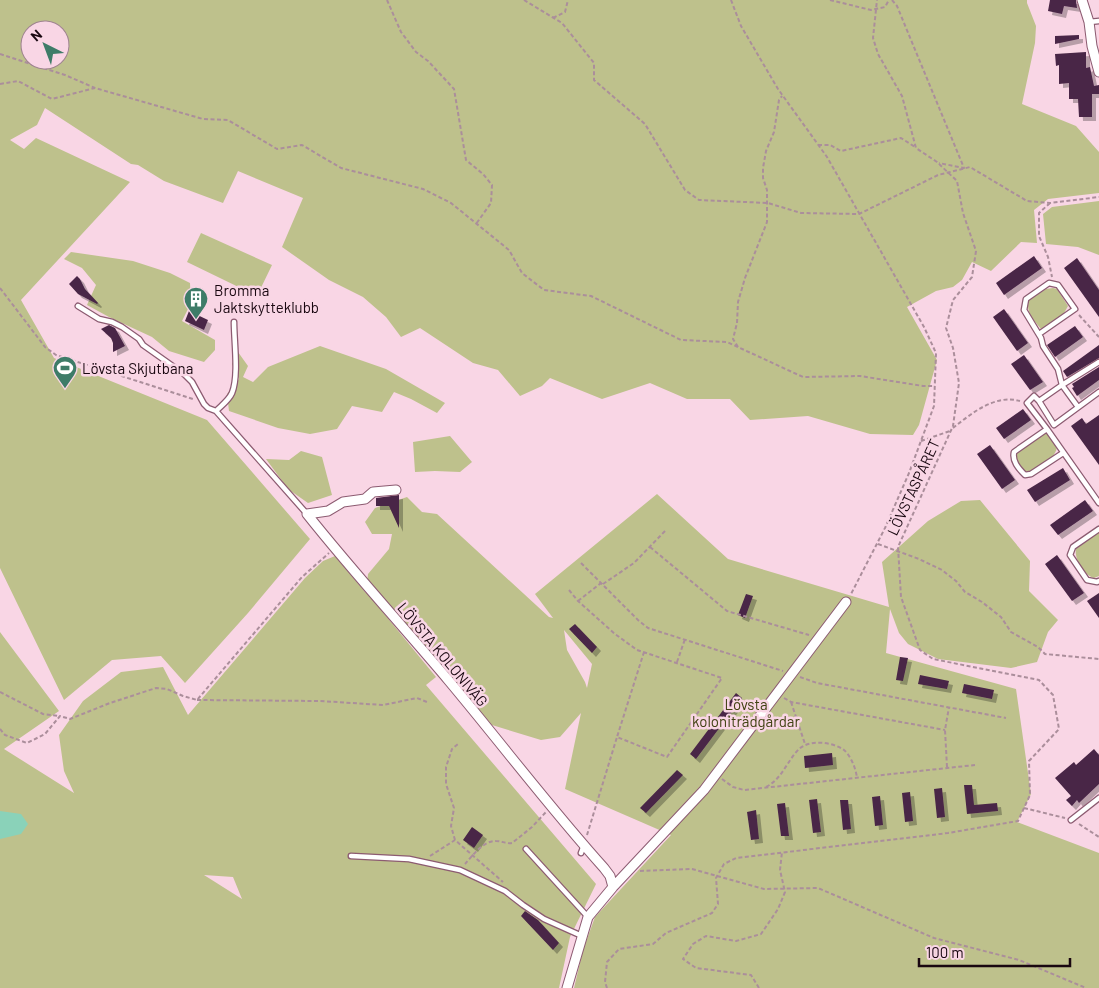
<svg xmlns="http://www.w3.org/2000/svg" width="1099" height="988" viewBox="0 0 1099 988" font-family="Barlow,sans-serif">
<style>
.green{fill:#bec18c;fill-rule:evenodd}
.water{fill:#8ad2b9}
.building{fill:#492646;filter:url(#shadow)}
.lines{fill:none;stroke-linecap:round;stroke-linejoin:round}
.service-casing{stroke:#8c5b71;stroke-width:7}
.minor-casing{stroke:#8c5b71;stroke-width:11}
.path{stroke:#ab8e9b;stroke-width:2;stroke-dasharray:4 2.5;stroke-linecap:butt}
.service{stroke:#fff;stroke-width:4.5}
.minor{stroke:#fff;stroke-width:9}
.labels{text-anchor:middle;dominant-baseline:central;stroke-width:5;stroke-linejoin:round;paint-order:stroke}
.poi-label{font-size:15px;fill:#190710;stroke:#f9d6e5;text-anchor:start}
.street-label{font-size:15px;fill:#190710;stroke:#f9d6e5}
.park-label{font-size:15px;fill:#414213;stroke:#f9d6e5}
</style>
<defs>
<filter id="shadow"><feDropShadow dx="4" dy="4" stdDeviation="0" flood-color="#0004"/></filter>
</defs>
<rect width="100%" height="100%" fill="#f9d6e5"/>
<path class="green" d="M0 0H1027V3L1036 26 1035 43 1022 104 1076 126 1099 152V193L1048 199 1034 210 1037 243 1021 242 991 271 972 262 962 280 953 287 936 291 907 307 937 360 919 425 913 435 870 434 808 416 750 420 730 399H687L650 383 602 399 550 378 542 386 520 396 498 370 473 363 420 328 401 337 386 317 363 297 329 280 282 247 303 198 238 171 223 203 164 181 138 165 131 164 45 108 37 125 10 140 24 149 36 138 130 182 21 300 54 358 207 420 310 539 248 613 185 683 161 656 112 660 64 700 0 568ZM30 30H60V60H30Z
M1099 201V255L1078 247 1046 244 1043 214 1052 207Z
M201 233 272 265 257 296 187 262Z
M71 252 133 261 170 273 190 283 191 303 182 321 215 340V350L204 362 169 351 152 337 109 317 87 305 96 285 82 268 64 259Z
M1053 288 1057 289 1068 306 1063 315 1041 329C1034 320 1025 312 1029 300L1046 289Z
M320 346 386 369 445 403 437 413 411 399 394 392 382 412 352 406 337 429 310 434 278 428 229 411 227 394 239 379 232 364 238 352 248 366 243 377 253 382 268 367Z
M1042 434H1047C1072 449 1043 466 1028 472 1020 470 1015 461 1016 452Z
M450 436 472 462 460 472 435 471 415 472 413 442Z
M301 451 322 457 332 495 308 503 288 489 266 459 289 460Z
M657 494 728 559 889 607 882 562 928 521 961 501 980 500 1030 561 1029 591 1058 620 1048 632 1037 662 1011 668 938 659 908 644 899 633 890 609 886 653 1016 689 1031 794 1017 822 1099 853V988H574L583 950 595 917 671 835 565 789 581 713 560 737 541 740 492 725 388 606 377 605 436 677 426 685 596 884 570 937 559 988H0V632L59 711 4 749 74 793 64 771 59 735 83 701 121 672 163 667 188 715 305 578 323 561 335 556 366 593 368 574 389 549 392 534H372L365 522 375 508 407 497 422 512 437 514 549 617 553 618 535 594ZM564 630 592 664 587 688 585 682 567 650ZM204 875 233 877 242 899Z
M1099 532V576L1094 578C1084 575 1074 559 1076 549Z"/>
<path class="water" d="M0 811 21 814 28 824 21 834 0 839Z"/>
<path class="building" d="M1050 0H1076L1077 8 1064 6 1062 14 1048 11Z
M1079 35V39L1055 44V36Z
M1086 52V68L1090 67 1094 86 1099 85V94H1092V117H1079L1078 99H1069V83L1059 84V65L1056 66 1055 54Z
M1034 256 1042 268 1004 295 996 283Z
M1077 258 1099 290V317L1064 268Z
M77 276 80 279 85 289 98 303 97 304 78 294 69 284Z
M1004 309 1028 343 1017 351 993 317Z
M189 311 208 320 204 330 185 321Z
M109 325 115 328 125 346 113 352V343L111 338 101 329Z
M1075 326 1083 337 1055 357 1047 345Z
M1099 345V358L1067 377 1063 371Z
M1024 355 1043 382 1030 390 1011 364Z
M1099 367V380L1077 396 1072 388 1074 387 1072 384Z
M1023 409 1031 420 1004 439 996 428Z
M1099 415V465L1071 426 1082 418 1086 424Z
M990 445 1015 480 1002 489 977 454Z
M1063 468 1070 480 1035 502 1027 490Z
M399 495V528L389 506H376V498Z
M1085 500 1093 511 1058 535 1050 525Z
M1057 555 1084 593 1072 601 1045 564Z
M1099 593V618L1087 601Z
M746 594 753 596 745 618 738 615Z
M575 624 597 647 592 653 569 629Z
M900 657 908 658 903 681 896 680Z
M920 675 949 681 947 689 918 684Z
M964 684 994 690 992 699 962 693Z
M736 693 742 698 696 759 690 754Z
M1094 749 1099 755V784L1079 803 1077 800 1072 806 1066 800 1071 796 1055 778 1074 762 1076 765Z
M832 753 833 765 805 768 804 756Z
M677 770 683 775 646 813 640 808Z
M964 785H972L974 805 997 803 998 811 967 814Z
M942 788 945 817 937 818 934 789Z
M910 792 913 821 905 822 902 793Z
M880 796 883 825 875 826 872 797Z
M817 799 821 832 813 833 809 800Z
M840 800H848L851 829 843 830Z
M785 803 789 836H781L777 804Z
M756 810 759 839 751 840 747 812Z
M472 827 483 835 474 848 463 840Z
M525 911 538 920 559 943 553 950 521 916Z"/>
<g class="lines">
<defs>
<path id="service" d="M1089 22 1099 21
M78 306 99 319 112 322 122 327 139 339 143 345 184 374 192 382 204 404 208 408 216 411 307 514
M1039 334 1075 309 1058 285 1049 283 1026 299 1024 310 1041 338 1043 346 1058 369 1062 385 1099 362
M1039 401 1034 396 1027 403 1047 429 1099 503
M1078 407 1062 385 1039 401 1054 425 1099 392
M216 411C222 405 229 400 232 393 239 376 234 341 234 322
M1047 429 1014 452C1012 461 1018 468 1025 475L1031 474 1063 453
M1099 529 1073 547 1070 555 1087 580 1097 582 1099 581
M1071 820 1099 798
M526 849 588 917
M581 853 584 845
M351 856 409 859 460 870 505 891 523 905 544 919 582 936"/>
<path id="minor" d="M1082 0 1089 22 1092 46 1099 72
M396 490 373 492 365 499 343 502 328 511 307 514C353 572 402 625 449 681 501 743 550 808 604 868L610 876 613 887
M567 988 588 917 613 887 704 790 846 602"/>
</defs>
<use href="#service" class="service-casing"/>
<use href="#minor" class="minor-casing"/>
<path class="path" d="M387 0 401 32 416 52 428 61 454 89 466 160 483 174 492 185 491 203 476 224
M524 0 562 23 594 63V80L645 124 685 190 699 200 768 203 801 213 859 214 938 175 970 167 1027 201 1050 203 1099 197
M731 0 741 26 778 89 827 157 924 327 936 353 934 406 909 473 885 528 851 594
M830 0 871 10 885 7 889 0
M892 0 897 6 964 168 939 163
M553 18 565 12 568 0
M0 54 65 75 95 88
M0 84 18 81 52 99 95 88 203 119 228 120 277 149 302 145 341 168 423 189 451 203 509 250 522 273 544 290 591 296 681 340 727 342 803 377 860 376 923 386H934
M818 145H830L841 151 901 138 915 147
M1050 203 1039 213V236L1048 257 1052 277
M0 288 45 347 56 355 193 399
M1079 315 1099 337
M738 347 733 339 737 323 738 302 745 278 767 222V190L763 178V168L766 151 774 132 779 100 782 96
M953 428C972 413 995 394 1020 401
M921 441 950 431
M878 544 919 559 942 570 956 581 965 592 982 602 1001 617 1011 632 1038 647 1045 654 1099 659
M650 547 727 611 809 635
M581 563 638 620 648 628 783 671
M603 584 634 563 666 530
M569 590 578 601 615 634 637 650 722 678 667 757 617 737 644 652
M578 601 601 583
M677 662 685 639
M800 677 817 683 1006 718
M0 692 43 714 60 716
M784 698 791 702 945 730
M197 700 320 701 383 705 417 698 427 702
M791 702 805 744
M0 729 5 735 27 743 45 734 60 716 70 719 110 703 156 688 167 689 183 696 197 700 302 577 329 553
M947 767 945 730 949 707
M722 779 733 787 744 790 975 765
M766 787C782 779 787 761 799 749 810 739 833 742 844 750 851 756 856 769 857 778
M1024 808 1065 818
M1079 824 1099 837
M587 835 617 737
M455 840 451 826 454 808 446 784V767L452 749 458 744
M430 856 455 840 503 882
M465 864C472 856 484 840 496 841 502 841 506 844 512 843L532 827 546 812
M640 871 692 869 764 889 818 888 934 938 1019 960 1086 988
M607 988 605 982 607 962 619 949 653 944 666 933 712 913 718 904 716 878 724 864 736 858 948 833 1018 821 1030 795 1029 761 1059 729 1053 695 1039 680 933 659 920 650 901 597 898 547 953 426 959 383 953 348 946 328 953 300 972 277 976 251 963 213 957 181 937 162 916 148 902 96 878 54 873 38 877 0
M759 988 751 975 696 968 683 959 693 944 706 936 736 941 761 934 778 909 785 892 780 870 782 852"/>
<use href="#service" class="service"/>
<use href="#minor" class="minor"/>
</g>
<defs>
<symbol id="building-pin" viewBox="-11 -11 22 30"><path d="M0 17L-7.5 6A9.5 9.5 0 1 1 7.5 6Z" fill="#3e7c68" stroke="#f9d6e5"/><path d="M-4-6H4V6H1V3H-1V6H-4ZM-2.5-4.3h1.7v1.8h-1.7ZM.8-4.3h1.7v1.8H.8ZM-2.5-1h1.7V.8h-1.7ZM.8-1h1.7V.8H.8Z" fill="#fff"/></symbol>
<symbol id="stadium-pin" viewBox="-11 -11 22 30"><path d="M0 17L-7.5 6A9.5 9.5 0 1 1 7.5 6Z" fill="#3e7c68" stroke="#f9d6e5"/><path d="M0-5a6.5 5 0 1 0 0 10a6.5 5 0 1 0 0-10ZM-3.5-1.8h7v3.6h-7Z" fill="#fff"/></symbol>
</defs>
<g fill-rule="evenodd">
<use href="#building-pin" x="182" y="285" width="28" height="38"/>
<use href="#stadium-pin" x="51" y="354" width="28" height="38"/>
</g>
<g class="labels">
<g class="poi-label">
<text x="214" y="290">Bromma<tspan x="214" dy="17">Jaktskytteklubb</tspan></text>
<text x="82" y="368">Lövsta Skjutbana</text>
</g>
<g class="street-label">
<text transform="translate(913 487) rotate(-65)">LÖVSTASPÅRET</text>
<text transform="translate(443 654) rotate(50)">LÖVSTA KOLONIVÄG</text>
</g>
<g class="park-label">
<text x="746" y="704">Lövsta<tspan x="746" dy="17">koloniträdgårdar</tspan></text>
</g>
</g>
<g transform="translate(45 45) rotate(318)"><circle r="24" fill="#f9d6e5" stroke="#9f8390"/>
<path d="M0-4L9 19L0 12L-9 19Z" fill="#3e7c68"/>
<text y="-8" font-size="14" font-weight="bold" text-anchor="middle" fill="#190710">N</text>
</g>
<path d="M919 958v8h151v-8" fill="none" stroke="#190710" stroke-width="2.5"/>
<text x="926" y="958" font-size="15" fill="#190710" stroke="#f9d6e5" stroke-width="4" paint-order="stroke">100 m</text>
</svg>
